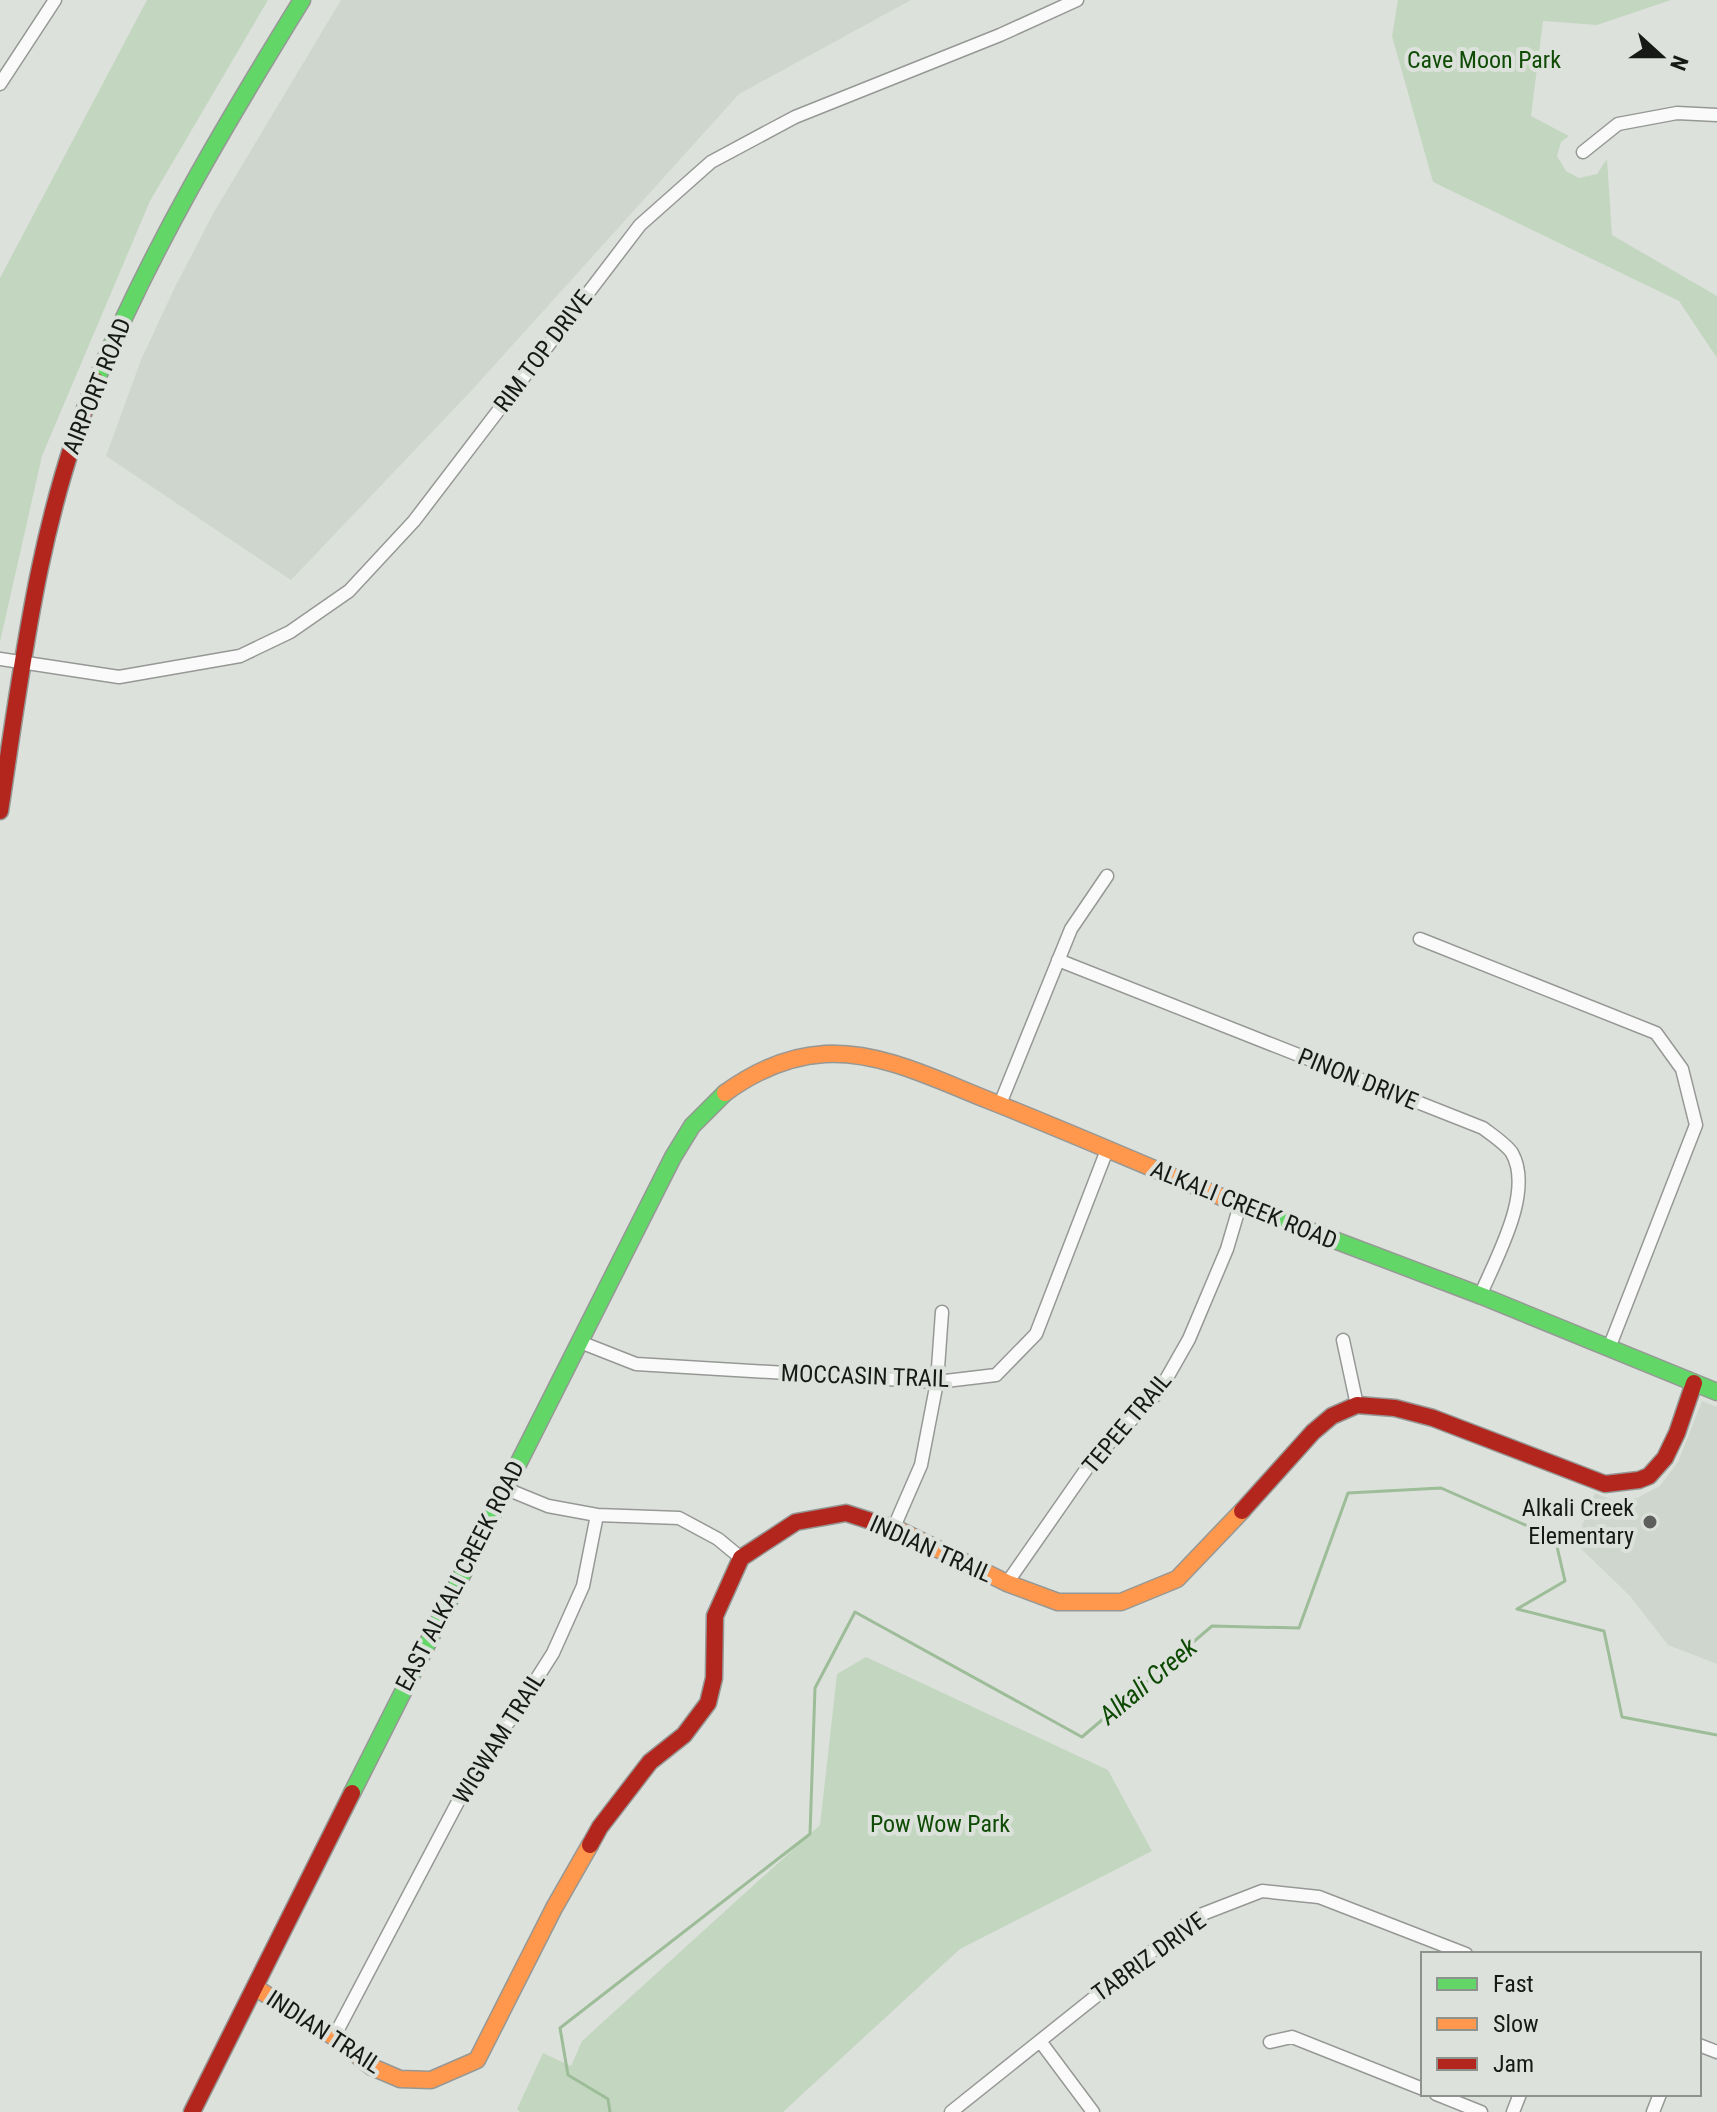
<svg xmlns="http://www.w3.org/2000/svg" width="1717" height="2112" viewBox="0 0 1717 2112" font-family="'Roboto Condensed',sans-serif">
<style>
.built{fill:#ced6cd}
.green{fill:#c3d7c0}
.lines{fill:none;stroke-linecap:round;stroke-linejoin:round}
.stream{stroke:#9dbc98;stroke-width:3}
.street-casing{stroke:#969895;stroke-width:15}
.fast-casing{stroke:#969895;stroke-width:19}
.slow-casing{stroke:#969895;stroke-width:19}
.jam-casing{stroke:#969895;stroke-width:19}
.street{stroke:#fafafa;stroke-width:12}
.fast{stroke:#63d668;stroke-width:16}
.slow{stroke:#ff974d;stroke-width:16}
.jam{stroke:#b3261e;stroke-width:16}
.poi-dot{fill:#5c5f5c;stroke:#dce2db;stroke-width:3}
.labels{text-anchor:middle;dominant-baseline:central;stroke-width:8;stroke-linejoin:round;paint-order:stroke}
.park-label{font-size:24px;fill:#0f4b05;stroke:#dce2db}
.street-label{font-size:24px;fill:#171917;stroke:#dce2db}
.poi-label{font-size:24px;fill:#171917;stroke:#dce2db;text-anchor:end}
.water-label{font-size:26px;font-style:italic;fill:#0c4902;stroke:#dce2db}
</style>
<rect width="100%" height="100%" fill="#dde1dc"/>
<path class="built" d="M341 0H911L739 94 472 390 291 580 106 456 141 360 174 289 214 212Z
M1702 1401 1717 1407V1664L1668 1645 1630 1596 1575 1543 1595 1493 1617 1502 1637 1498 1660 1486 1678 1462Z"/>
<path class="green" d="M147 0H268L150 201 42 456 0 642V278Z
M1398 0H1671L1597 25 1543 21 1531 116 1569 136 1561 142 1557 156 1566 171 1579 178 1597 174 1607 159 1612 235 1717 296V358L1679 301 1433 182 1392 36Z
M866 1657 1108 1770 1152 1851 960 1949 783 2112H520L517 2109 543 2053 571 2066 582 2041 820 1825 837 1674Z"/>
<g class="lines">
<path class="stream" d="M610 2112 608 2099 568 2075 560 2028 810 1834 815 1688 855 1612 1082 1737 1212 1626 1299 1628 1348 1493 1441 1488 1555 1538 1565 1581 1517 1609 1604 1631 1622 1717 1717 1735"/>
<defs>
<path id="street" d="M0 84 55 0
M1583 152 1618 124 1677 113 1717 115
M0 659 119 677 240 656 290 632 349 591 414 521 640 225 711 162 795 117 1000 35 1077 0
M1420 939 1656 1033 1682 1069 1696 1125 1609 1348
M1058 960 1483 1128C1492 1135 1506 1144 1512 1153 1534 1192 1496 1258 1480 1296
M1000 1104 1071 929 1107 876
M1343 1340 1357 1405
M580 1342 636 1364 937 1382 996 1375 1036 1334 1107 1150
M504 1488 548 1506 597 1515 679 1518 718 1539 741 1558
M894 1527 921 1465 937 1382 942 1312
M1007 1583 1092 1461 1160 1390 1189 1339 1227 1249 1240 1205
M334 2037 481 1758 513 1716 553 1653 583 1586 597 1515
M1040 2041 1093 2112
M1270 2042 1292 2037 1423 2089
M1699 2045 1717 2052
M1436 2094 1481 2112
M951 2112 1195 1917 1262 1891 1319 1897 1466 1954
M1513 2112 1520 2094
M1653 2112 1660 2094"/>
<path id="fast" d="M96 381C152 247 226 123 302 0
M1229 1200 1482 1296 1717 1392
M352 1793 673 1157 692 1126 725 1093"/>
<path id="slow" d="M725 1093C754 1072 789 1056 825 1054 881 1051 937 1080 988 1100 1069 1132 1148 1167 1229 1200
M899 1530 1007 1583 1058 1602H1121L1177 1579 1242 1511
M256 1988 334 2037 372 2067 400 2079 431 2080 477 2060 554 1908 590 1845"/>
<path id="jam" d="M0 811C22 667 39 517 96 381
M1242 1511 1313 1432 1332 1416 1357 1405 1395 1408 1433 1418 1605 1484 1639 1480 1649 1476 1665 1458 1677 1433 1694 1383
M590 1845 600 1827 650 1762 684 1735 708 1703 714 1678 715 1616 741 1558 796 1522 846 1513 899 1530
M192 2112 352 1793"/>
</defs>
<use href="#street" class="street-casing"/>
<use href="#fast" class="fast-casing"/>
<use href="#slow" class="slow-casing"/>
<use href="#jam" class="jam-casing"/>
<use href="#street" class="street"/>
<use href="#fast" class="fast"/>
<use href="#slow" class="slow"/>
<use href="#jam" class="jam"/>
</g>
<circle class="poi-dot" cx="1650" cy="1522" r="8"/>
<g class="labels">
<g class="park-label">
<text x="1484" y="60">Cave Moon Park</text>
<text x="940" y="1824">Pow Wow Park</text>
</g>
<g class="street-label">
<text transform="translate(543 351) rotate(-53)">RIM TOP DRIVE</text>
<text transform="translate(97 386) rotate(-68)">AIRPORT ROAD</text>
<text transform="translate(1358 1079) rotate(22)">PINON DRIVE</text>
<text transform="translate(1244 1205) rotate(22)">ALKALI CREEK ROAD</text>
<text transform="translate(865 1376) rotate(2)">MOCCASIN TRAIL</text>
<text transform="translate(1127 1423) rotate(-50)">TEPEE TRAIL</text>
<text transform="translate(931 1549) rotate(24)">INDIAN TRAIL</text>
<text transform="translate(460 1576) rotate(-63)">EAST ALKALI CREEK ROAD</text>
<text transform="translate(499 1738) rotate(-58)">WIGWAM TRAIL</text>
<text transform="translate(1149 1957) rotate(-36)">TABRIZ DRIVE</text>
<text transform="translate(324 2032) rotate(33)">INDIAN TRAIL</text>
</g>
<g class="poi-label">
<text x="1634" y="1508">Alkali Creek<tspan x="1634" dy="28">Elementary</tspan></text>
</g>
<g class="water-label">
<text transform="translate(1148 1681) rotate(-40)">Alkali Creek</text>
</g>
</g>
<rect x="1421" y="1952" width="280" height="144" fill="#dce2db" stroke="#8d928d" stroke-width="2"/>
<rect x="1437" y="1978" width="40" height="12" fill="#63d668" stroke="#8d928d" stroke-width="2"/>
<text x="1493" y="1992" font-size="24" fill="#171917">Fast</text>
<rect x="1437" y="2018" width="40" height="12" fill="#ff974d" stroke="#8d928d" stroke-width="2"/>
<text x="1493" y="2032" font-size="24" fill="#171917">Slow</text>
<rect x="1437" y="2058" width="40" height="12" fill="#b3261e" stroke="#8d928d" stroke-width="2"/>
<text x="1493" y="2072" font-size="24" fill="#171917">Jam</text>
<g transform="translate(1661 56) rotate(111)" stroke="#dce2db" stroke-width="6" paint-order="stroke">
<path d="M0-6L14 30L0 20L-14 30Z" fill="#171917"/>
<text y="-12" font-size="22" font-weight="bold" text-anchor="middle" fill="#171917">N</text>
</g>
</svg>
